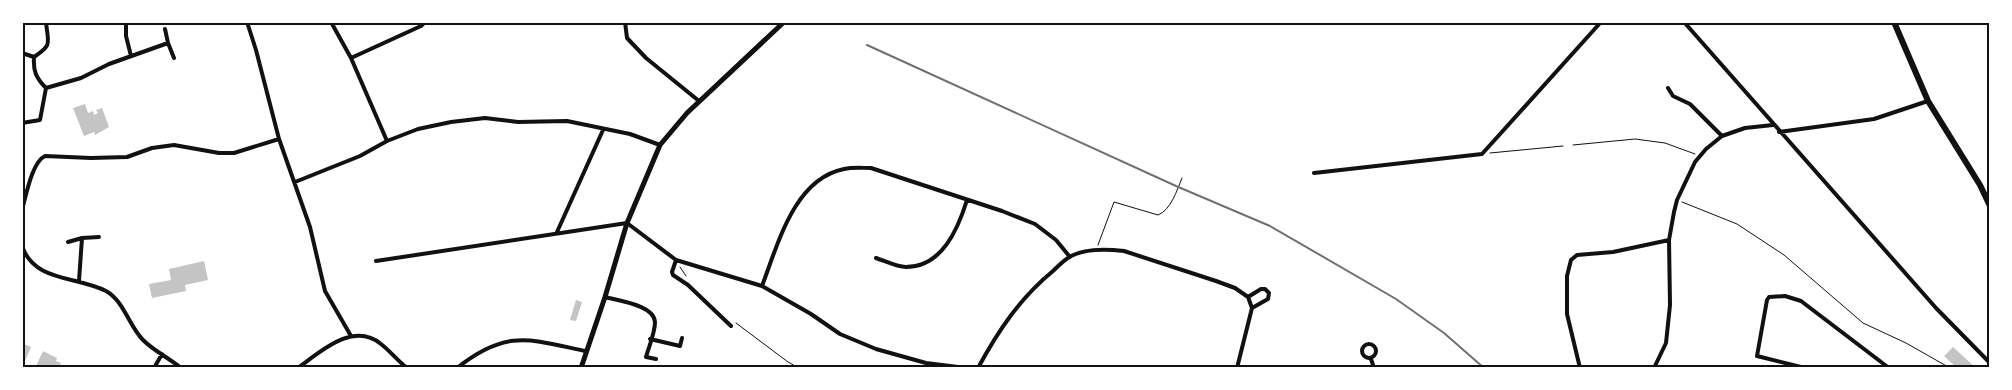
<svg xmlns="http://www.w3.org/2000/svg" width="2012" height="390" viewBox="0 0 2012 390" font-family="'IBM Plex Serif',serif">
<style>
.building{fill:#c4c4c4}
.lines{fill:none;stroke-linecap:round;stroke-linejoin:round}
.path{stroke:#111;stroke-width:1}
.minor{stroke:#111;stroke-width:4}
.tertiary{stroke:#111;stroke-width:5}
.primary{stroke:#111;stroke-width:6}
.rail{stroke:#707070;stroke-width:2}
.neatline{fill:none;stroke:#111;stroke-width:2}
</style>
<rect width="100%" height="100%" fill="#fff"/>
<path class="building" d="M85 104 88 113 93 111 94 115 98 113 96 110 102 108 109 127 95 135 94 132 84 136 73 108Z
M204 261 208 280 185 285 186 291 152 298 149 284 171 280 169 269Z
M576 300 582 302 576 321 570 320Z
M22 343 31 347 25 361 22 360Z
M1953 347 1976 368H1957L1944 356Z
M43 351 57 358 56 361 61 363 59 368H41L36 366Z"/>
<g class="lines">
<path class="path" d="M1573 145 1635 139 1665 143 1695 154
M1490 153 1563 146
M1682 202 1737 224 1784 255 1863 323 1906 343 1950 368
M1098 245 1114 202 1158 215C1171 210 1177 190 1182 178
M680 267 686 276
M736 323 788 362 799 368"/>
<path class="minor" d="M126 22V36L131 56
M247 22 256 50 279 139 310 227 325 291 351 336
M331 22 351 58 387 141
M625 22 627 38 646 58 699 101
M1684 22 1936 308 1990 363
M168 43 174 58
M22 53 34 57
M351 58 421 26 425 22
M46 88 81 78 109 64 168 43 165 29
M46 88C36 78 33 71 34 57 53 44 48 44 46 22
M1668 88 1673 96 1690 104 1722 136
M22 123 40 120 46 88
M1779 132 1874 119 1928 101
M1314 173 1482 154 1601 22
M295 182 360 156 387 141 418 129 451 122 485 118 518 122 567 121 630 134 660 145
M22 210C26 196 32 162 45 156L91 158 127 157 152 148 174 145 219 153H234L279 139
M557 232 603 130
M68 242 82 238
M22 246C34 282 77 276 106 291 124 301 129 326 143 340 154 351 169 358 181 368
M876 258C885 261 897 267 906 267 942 267 958 229 967 200
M676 260 672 272 673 275 688 285 731 326
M376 261 627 223 676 260 762 286 811 314 840 334 876 349 926 363 966 368
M79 281 82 238 99 237
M762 286C778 244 794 179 844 169 853 167 862 168 871 168L1002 211 1035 224 1056 240 1070 257
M605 297C619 301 654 305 655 322 655 333 649 346 646 357L656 359
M1248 297 1261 289H1265L1269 293 1268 299 1252 308
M650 339 680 346 682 338
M1362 351a7 7 0 1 1 14 0a7 7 0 1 1-14 0Z
M1371 359 1374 368
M154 368 162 354
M298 368C320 352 353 321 381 344 390 351 397 360 407 368
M457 368C506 329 529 339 585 351
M978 368C998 331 1020 298 1053 271 1058 266 1064 260 1071 256 1086 248 1107 249 1124 251L1216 281 1235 288 1248 297 1252 308 1237 368
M1580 368 1567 314V276L1571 260 1577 255 1613 252 1669 240
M1654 368 1666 343 1670 305 1669 240 1674 212 1677 200 1695 162 1706 149 1722 136 1745 128 1773 125
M1805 368 1757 356 1767 300 1769 297 1785 296 1801 301 1889 368"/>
<path class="tertiary" d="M581 368 605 297 627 223 660 145 687 113 784 22"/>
<path class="primary" d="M1894 22 1928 101 1980 185 1990 206"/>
<path class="rail" d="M867 45 1176 186 1270 226 1396 299 1444 333 1484 368"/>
</g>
<rect width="2012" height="390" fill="none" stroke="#ffffff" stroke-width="48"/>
<rect x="24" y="24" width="1964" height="342" class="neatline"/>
</svg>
